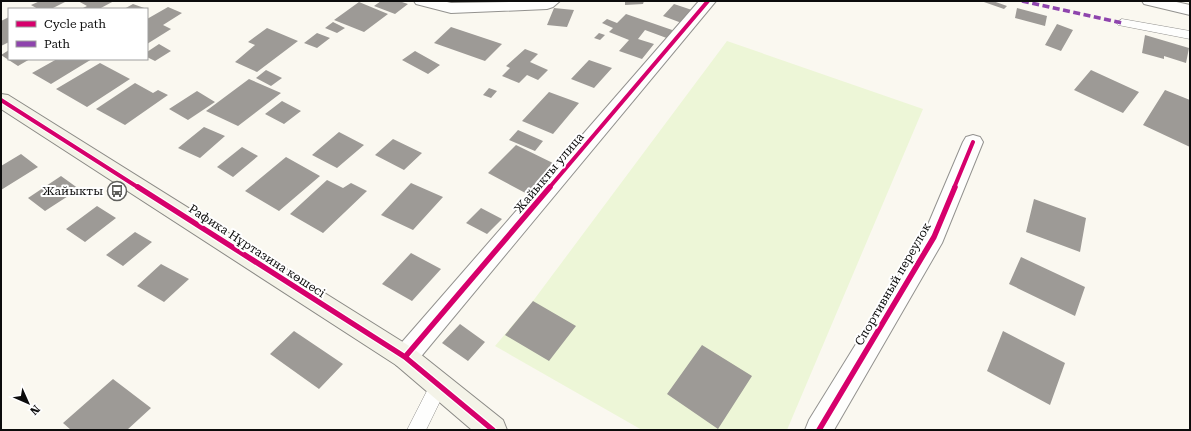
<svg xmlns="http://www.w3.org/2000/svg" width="1191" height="431" viewBox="0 0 1191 431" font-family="'Roboto Serif',serif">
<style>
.pitch{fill:#edf6d7}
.building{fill:#9d9a96}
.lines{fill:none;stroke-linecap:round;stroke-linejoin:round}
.lane-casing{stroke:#93928f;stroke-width:1}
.street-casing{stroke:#93928f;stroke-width:2}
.secondary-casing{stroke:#8a8985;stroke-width:2}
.lane{fill:#fefefd;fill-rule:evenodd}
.street{fill:#fefefd;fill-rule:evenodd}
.secondary{fill:#f4f3e8;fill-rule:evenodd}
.quiet{stroke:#8e44ad;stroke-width:3.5;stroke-dasharray:7 3.5;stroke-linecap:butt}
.cycleway-far1-casing{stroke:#fff;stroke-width:6}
.cycleway-casing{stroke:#fff;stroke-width:8}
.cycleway-far1{stroke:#d6006c;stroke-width:4}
.cycleway{stroke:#d6006c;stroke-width:5.5}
.labels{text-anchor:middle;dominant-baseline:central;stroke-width:4;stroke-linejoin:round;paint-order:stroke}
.street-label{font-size:12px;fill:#0c0c0c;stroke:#fff}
.poi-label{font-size:12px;fill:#0c0c0c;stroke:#fff;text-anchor:end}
</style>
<rect width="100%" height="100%" fill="#faf8f0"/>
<path class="pitch" d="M727 41 923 109 787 430H642L495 346 533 301Z"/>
<path class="building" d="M40 1H67L51 9H38L31 5Z
M78 1H114L99 9H81L87 6Z
M381 1H399L408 4 395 14 374 6Z
M625 1H644L643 4 625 5Z
M981 1H993L1007 6 1004 9Z
M359 2 388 14 364 32 334 20Z
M133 4 147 9H124Z
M674 4 698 12 687 25 663 16Z
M168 7 182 13 163 25 171 29 147 44V19Z
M554 8 574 10 567 27 547 25Z
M1017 8 1047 16 1045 26 1015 18Z
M626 14 678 32 672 40 645 30 638 39 654 44 642 59 619 51 629 40 609 32 613 28 602 23 607 19 617 23Z
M9 17V42L1 46V21Z
M333 22 345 28 337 33 325 28Z
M1057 24 1073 30 1061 51 1045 45Z
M451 27 502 44 485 61 434 43Z
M267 28 298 41 257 72 235 62 255 45 248 42Z
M317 33 330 38 317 48 304 43Z
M599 33 605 35 600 40 594 38Z
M1145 35 1189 48 1186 63 1164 56V59L1142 53Z
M159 44 171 51 155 61 147 57V52Z
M525 49 538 54 530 62 548 70 538 80 527 75 519 83 502 76 510 68 506 66Z
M9 50V59H30L18 66 1 55Z
M415 51 440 65 428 74 402 60Z
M57 59H92L51 84 32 73Z
M589 60 612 68 594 88 571 79Z
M100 63 130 79 87 107 56 89Z
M266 70 282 78 271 86 256 78Z
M1091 70 1139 92 1123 113 1074 90Z
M249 79 281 93 238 126 206 111Z
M135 83 153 93 158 90 168 95 125 125 96 109Z
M489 88 497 91 491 98 483 95Z
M1165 90 1190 100V147L1143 125Z
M197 91 215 102 188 120 169 109Z
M549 92 579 103 553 134 522 121Z
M282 101 301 111 284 124 265 114Z
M204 127 225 136 200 158 178 148Z
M518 130 543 141 535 151 509 140Z
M339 132 364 145 337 168 312 155Z
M393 139 422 153 404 170 375 155Z
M516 145 559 166 531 196 488 173Z
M242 147 258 156 233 177 217 167Z
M21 154 38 167 1 190V166Z
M286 157 320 176 279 211 245 191Z
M61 176 79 189 45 211 28 198Z
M327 180 343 188 351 183 367 191 323 233 290 214Z
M411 183 443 197 413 230 381 215Z
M1034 199 1086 218 1080 252 1026 232Z
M97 206 116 218 85 242 66 229Z
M481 208 502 219 487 234 466 223Z
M135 232 152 242 123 266 106 255Z
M411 253 441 269 412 301 382 284Z
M1021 257 1085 287 1075 316 1009 284Z
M161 264 189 279 164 302 137 286Z
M533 301 576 326 549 361 505 335Z
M460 324 485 342 468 361 442 343Z
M294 331 343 364 319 389 270 354Z
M1003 331 1065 363 1050 405 987 371Z
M702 345 752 376 718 429 667 394Z
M113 379 151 408 127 430H71L63 423Z"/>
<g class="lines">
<defs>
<path id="lane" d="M1122 19 1190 31V39L1118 25 1116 23Z
M439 376 445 379 448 385 426 430H407L433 379Z"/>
<path id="street" d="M414 1H443L451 3 560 1 553 7 547 9 451 13 416 4Z
M699 1H716L414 365 405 369 396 365 392 357 396 349Z
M1142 1H1172L1190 5V15L1144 4Z
M973 135 980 137 983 142 942 243 834 430H805L809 420 924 234 963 142 966 137Z"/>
<path id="secondary" d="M1 94 8 95 414 349 503 420 507 430H472L396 365 1 109Z"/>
</defs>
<use href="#lane" class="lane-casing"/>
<use href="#street" class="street-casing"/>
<use href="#secondary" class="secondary-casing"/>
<use href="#lane" class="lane"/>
<use href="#street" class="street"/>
<use href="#secondary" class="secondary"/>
<path class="quiet" d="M1022 1 1122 23"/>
<defs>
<path id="cycleway-far1" d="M1 100 139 188
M549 188 708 1
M954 188 973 142"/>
<path id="cycleway" d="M138 187 405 357 493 430
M405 357 550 187
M819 430 934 237 955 187"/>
</defs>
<use href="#cycleway-far1" class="cycleway-far1-casing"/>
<use href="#cycleway" class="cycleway-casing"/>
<use href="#cycleway-far1" class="cycleway-far1"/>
<use href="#cycleway" class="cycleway"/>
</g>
<defs>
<symbol id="bus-ring" viewBox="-11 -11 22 22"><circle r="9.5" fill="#fff" stroke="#5f5f5c" stroke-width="1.5"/><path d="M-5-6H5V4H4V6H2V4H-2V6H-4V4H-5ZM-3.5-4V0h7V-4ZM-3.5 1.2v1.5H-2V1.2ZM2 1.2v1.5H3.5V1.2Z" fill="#5f5f5c"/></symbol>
</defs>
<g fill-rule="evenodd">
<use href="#bus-ring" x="106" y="180" width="22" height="22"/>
</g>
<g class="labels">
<g class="street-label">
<text transform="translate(549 173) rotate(-50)">Жайыкты улица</text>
<text transform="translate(257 251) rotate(33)">Рафика Нұртазина көшесі</text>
<text transform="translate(893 284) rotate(-60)">Спортивный переулок</text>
</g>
<g class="poi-label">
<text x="103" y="191">Жайыкты</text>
</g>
</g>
<rect width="1191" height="431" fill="none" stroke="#0c0c0c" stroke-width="4"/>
<rect x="8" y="8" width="140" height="52" fill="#ffffff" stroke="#9e9e9e"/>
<rect x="16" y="21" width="20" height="6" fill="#d6006c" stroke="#9e9e9e"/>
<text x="44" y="28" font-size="12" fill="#0c0c0c">Cycle path</text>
<rect x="16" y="41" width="20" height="6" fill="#8e44ad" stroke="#9e9e9e"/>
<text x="44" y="48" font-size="12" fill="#0c0c0c">Path</text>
<g transform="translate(28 403) rotate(135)" stroke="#ffffff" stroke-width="3" paint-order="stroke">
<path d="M0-3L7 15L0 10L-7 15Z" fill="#0c0c0c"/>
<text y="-6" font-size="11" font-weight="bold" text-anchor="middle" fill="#0c0c0c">N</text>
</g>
</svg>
